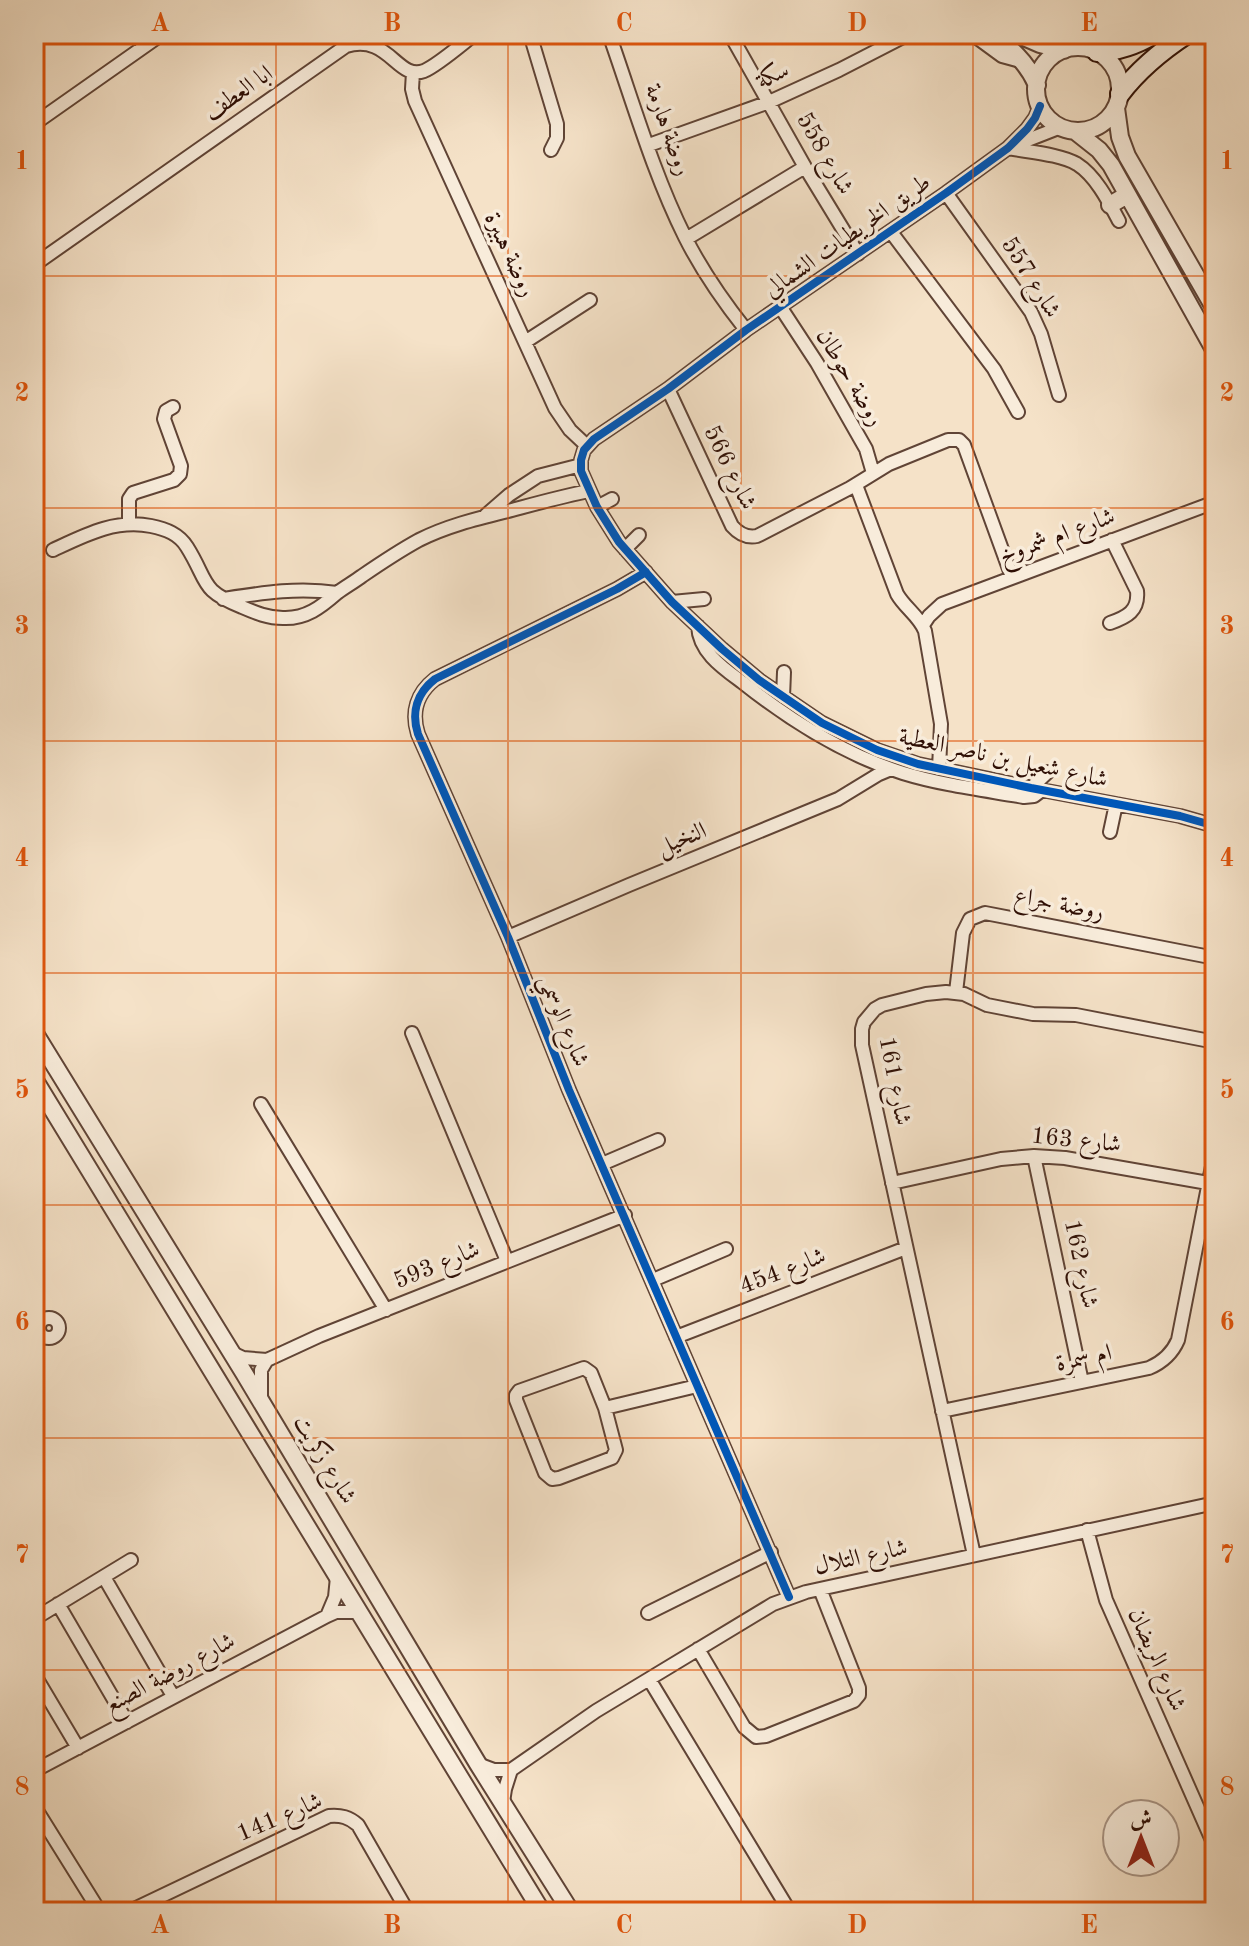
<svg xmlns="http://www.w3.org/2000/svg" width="1249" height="1946" viewBox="0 0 1249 1946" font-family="'Old Standard TT',Amiri,serif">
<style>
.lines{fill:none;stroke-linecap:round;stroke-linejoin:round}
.minor-casing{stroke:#604436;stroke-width:16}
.tertiary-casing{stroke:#604436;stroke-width:20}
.secondary-casing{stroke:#2f0f05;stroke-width:22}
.minor{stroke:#f8ecdb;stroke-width:12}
.tertiary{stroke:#f8ecdb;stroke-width:16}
.secondary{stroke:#f8ecdb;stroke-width:18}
.cycleway-casing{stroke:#f8ecdb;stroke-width:13}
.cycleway{stroke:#0057b8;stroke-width:8}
.grid{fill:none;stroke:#df550c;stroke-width:2;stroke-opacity:0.55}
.labels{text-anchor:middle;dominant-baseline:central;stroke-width:7;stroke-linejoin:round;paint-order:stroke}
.street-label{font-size:24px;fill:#2f0f05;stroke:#f8ecdb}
.neatline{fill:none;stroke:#df550c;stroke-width:3}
.grid-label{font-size:26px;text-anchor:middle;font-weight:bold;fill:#df550c}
</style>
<rect width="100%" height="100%" fill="#f5e2c8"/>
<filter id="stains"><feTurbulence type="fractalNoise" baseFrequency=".0025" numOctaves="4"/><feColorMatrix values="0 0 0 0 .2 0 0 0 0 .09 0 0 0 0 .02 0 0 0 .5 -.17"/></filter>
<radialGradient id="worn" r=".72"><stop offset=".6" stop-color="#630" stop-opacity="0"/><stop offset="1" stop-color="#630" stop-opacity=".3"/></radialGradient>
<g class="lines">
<defs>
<path id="minor" d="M133 34 145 46
M530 34 557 124V138L551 150
M609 34C633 102 653 173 685 237 702 271 723 301 746 330
M730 34 805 167 858 254
M972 34 1002 56 1024 62
M413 72 412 89 415 101 555 408 570 430 587 446
M1040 106 1035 118 1027 129 1008 148 946 193 746 330 668 389 594 439 584 450 581 460V471L597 507 619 542 672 602 722 649 759 680 822 723 877 750 918 764 1031 788 1180 816 1215 826
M34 124 162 34
M649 145 769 102 839 70 909 34
M1015 145 1061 127
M1008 148C1028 152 1060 154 1077 164 1096 176 1109 202 1119 221
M946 193 1031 312 1041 334 1059 395
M891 232 994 369 1018 412
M686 239 805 167
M34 265 346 46C389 33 397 81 424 71 438 65 462 44 475 34
M781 308 817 363 866 449 873 473
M525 342 590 300
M668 389 732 526C739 534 747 538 757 536L850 488 889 464 948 440H959L964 445 1012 577
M856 485 897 594C905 608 919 616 925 631L941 724 939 769
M597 507 612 499
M486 515 509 495 538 476 581 465
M129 524V499L133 493 174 480 180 474 181 466 164 419 166 411 173 407
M625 549 639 535
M53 550C85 535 115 519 151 526 166 529 179 534 187 547 209 582 199 590 242 607 256 613 268 618 283 618 306 619 321 607 337 593 345 587 354 582 362 576 381 563 399 551 419 540 449 525 480 518 512 510 538 503 563 496 589 491
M646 572 617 589 435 679C417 693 411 712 418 734L508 937 569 1090 789 1597
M223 599C262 593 298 587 337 593
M672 602 704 599
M1110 623C1127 617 1139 611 1137 591L1112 540
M923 625 929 616 942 604 1215 502
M698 626C699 652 723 668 742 682 791 721 843 754 903 773 942 785 984 790 1024 797L1034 796 1042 790
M783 697 784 672
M1031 788 1048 772
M1110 832 1116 804
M508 937 629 885 838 799 879 774 891 769
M956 992 963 933 970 919 985 913 1215 958
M412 1033 507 1261
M261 1104 386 1310
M1034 1156 1082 1382
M602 1164 658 1140
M892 1183 1001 1159 1034 1156 1065 1158 1208 1183
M653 1280 726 1249
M39 1328a10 10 0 1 1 20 0a10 10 0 1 1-20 0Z
M676 1337 906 1248
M230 1352 243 1358 267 1360 319 1336 625 1215
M584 1368 591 1373 605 1408 616 1450 612 1458 559 1478 552 1479 545 1473 516 1400V1395L519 1391Z
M261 1399V1370L267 1360
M605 1408 697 1386
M942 1411 1149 1368C1163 1362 1172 1354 1178 1340L1215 1151
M1087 1530 1106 1600 1215 1847
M974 1555 862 1045V1029L864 1022 875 1009 882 1005 926 994 946 992 964 994 987 1005 1033 1014 1076 1015 1215 1042
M104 1577 173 1696
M58 1604 127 1722
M648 1613 771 1552
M327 1616 335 1597 337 1577
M34 1619 131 1560
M698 1649 744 1727 756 1737 766 1736 854 1701 859 1695V1688L820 1589
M34 1674 78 1748
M649 1679 790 1912
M478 1764 494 1770H511L596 1711 649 1679 773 1604 806 1592 1215 1503
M34 1771 327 1616 336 1612H359
M503 1802 505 1789 511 1770
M34 1806 100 1912
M128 1912 329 1816C341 1815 349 1817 358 1825L408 1912"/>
<path id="tertiary" d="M990 34C1011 48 1026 61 1037 85
M1017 34 1040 44 1064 50
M1036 89a42 42 0 1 1 84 0a42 42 0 1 1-84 0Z
M1116 108 1120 137 1127 156 1215 309
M1075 131 1099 150 1111 165 1215 351
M1110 205 1127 195
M34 1032 244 1373 478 1764 571 1912
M34 1079 542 1912"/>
<path id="secondary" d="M1097 52C1118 51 1136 45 1154 34
M1120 94C1139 69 1161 51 1187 34"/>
</defs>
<use href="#minor" class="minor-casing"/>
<use href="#tertiary" class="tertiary-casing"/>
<use href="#secondary" class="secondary-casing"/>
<use href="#minor" class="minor"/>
<use href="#tertiary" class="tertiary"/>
<use href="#secondary" class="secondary"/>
<defs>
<path id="cycleway" d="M1040 106 1035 118 1027 129 1008 148 946 193 746 330 668 389 594 439 584 450 581 460V471L597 507 619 542 672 602 722 649 759 680 822 723 877 750 918 764 1031 788 1180 816 1215 826
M646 572 617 589 435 679C417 693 411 712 418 734L508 937 569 1090 789 1597"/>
</defs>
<use href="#cycleway" class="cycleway-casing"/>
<use href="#cycleway" class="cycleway"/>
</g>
<path class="grid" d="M276 34V1912M508 34V1912M741 34V1912M973 34V1912M34 276H1215M34 508H1215M34 741H1215M34 973H1215M34 1205H1215M34 1438H1215M34 1670H1215"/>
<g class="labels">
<g class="street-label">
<text transform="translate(773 76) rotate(-23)">سكة</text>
<text transform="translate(239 94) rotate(-35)">ابا العطف</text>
<text transform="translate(667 130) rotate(70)">روضة هارمة</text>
<text transform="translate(824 154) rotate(60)">شارع 558</text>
<text transform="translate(848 237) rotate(-35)">طريق الخريطيات الشمالي</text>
<text transform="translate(509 255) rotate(65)">روضة هبيرة</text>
<text transform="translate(1030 278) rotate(58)">شارع 557</text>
<text transform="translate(849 378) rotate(59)">روضة حوطان</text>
<text transform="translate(729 468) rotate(64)">شارع 566</text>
<text transform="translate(1057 537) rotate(-20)">شارع ام شمروخ</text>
<text transform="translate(1003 759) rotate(12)">شارع شعيل بن ناصر العطية</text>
<text transform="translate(682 840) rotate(-22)">النخيل</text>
<text transform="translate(1059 905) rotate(11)">روضة جراع</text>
<text transform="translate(563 1021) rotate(68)">شارع الوسمي</text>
<text transform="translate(894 1081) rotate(79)">شارع 161</text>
<text transform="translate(1076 1141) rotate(6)">شارع 163</text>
<text transform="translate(1080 1264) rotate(78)">شارع 162</text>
<text transform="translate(437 1266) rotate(-22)">شارع 593</text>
<text transform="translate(783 1272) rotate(-21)">شارع 454</text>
<text transform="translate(1084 1359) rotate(-12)">ام سمرة</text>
<text transform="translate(324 1460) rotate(59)">شارع زكريت</text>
<text transform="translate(861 1558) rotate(-12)">شارع التلال</text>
<text transform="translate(1156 1660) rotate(66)">شارع الريضان</text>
<text transform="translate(170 1674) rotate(-28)">شارع روضة الصنع</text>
<text transform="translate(280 1818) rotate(-23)">شارع 141</text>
</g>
</g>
<rect width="1249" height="1946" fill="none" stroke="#f5e2c8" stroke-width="88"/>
<g transform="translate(1141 1838)"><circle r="38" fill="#f8ecdb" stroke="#a89485" stroke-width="2"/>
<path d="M0-6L14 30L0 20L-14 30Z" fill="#8f2418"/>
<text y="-12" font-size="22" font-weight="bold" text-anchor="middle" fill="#2f0f05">ش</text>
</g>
<rect x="44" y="44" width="1161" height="1858" class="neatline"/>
<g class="grid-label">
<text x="160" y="31">A</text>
<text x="392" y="31">B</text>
<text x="624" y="31">C</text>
<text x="857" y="31">D</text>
<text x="1089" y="31">E</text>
<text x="22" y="169">1</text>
<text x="1227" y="169">1</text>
<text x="22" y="401">2</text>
<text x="1227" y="401">2</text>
<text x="22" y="634">3</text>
<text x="1227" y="634">3</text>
<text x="22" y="866">4</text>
<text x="1227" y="866">4</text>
<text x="22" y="1098">5</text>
<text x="1227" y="1098">5</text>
<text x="22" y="1330">6</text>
<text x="1227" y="1330">6</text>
<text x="22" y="1563">7</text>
<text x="1227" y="1563">7</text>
<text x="22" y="1795">8</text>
<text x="1227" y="1795">8</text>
<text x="160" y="1933">A</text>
<text x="392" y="1933">B</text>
<text x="624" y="1933">C</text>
<text x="857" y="1933">D</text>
<text x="1089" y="1933">E</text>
</g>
<rect width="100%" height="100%" filter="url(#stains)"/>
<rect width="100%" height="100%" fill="url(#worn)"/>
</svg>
